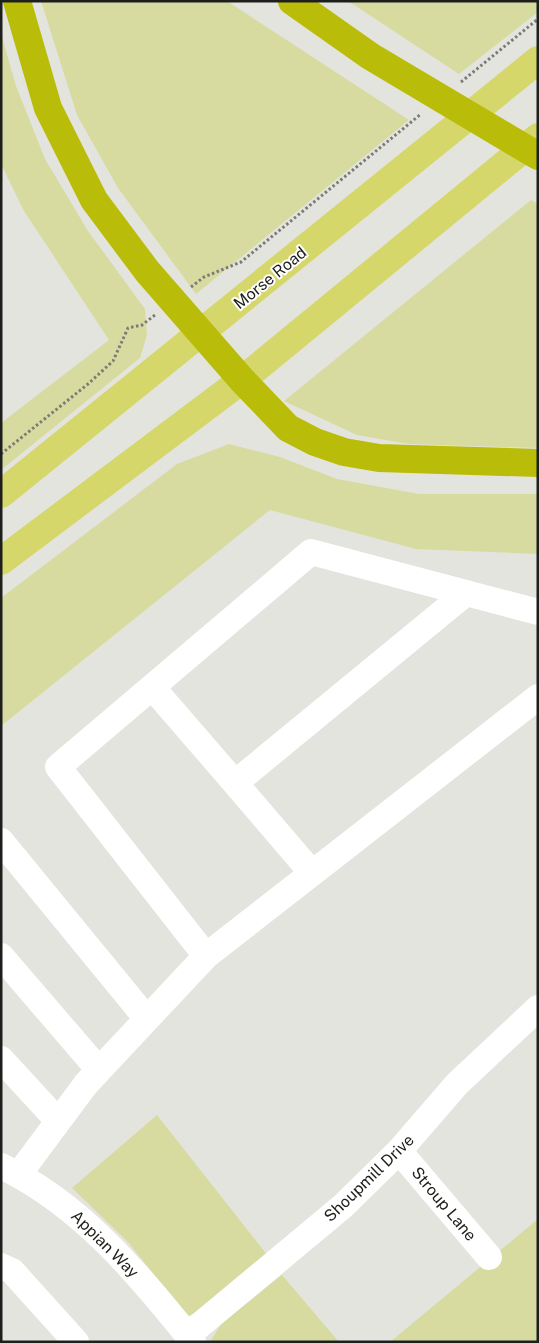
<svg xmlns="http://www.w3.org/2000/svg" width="539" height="1343" viewBox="0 0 539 1343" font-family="'Public Sans',sans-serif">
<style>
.green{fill:#d7db9f}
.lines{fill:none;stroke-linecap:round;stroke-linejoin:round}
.path{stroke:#7b7b77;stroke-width:3;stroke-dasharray:2.5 2.5;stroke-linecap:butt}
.minor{stroke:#fff;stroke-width:26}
.major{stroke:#d5d76b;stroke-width:28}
.highway{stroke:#b9bd09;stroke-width:28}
.labels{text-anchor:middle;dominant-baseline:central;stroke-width:4;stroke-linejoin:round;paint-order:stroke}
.street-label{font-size:16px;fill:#1e1e1c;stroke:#fffffe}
</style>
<rect width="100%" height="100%" fill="#e4e4de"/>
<path class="green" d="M41 1H227L409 120 196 294 118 188 77 115Z
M348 1H538V12L459 74Z
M1 33 16 86 45 159 88 231 145 309 147 335 140 358 1 470V423L109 340 24 211 1 164Z
M531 200 538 204V448L409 444 357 435 284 401Z
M229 444 280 457 337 479 419 494H538V554L416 549 270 510 1 726V598L177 464Z
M157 1115 268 1256 202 1311 187 1316 128 1242 72 1188Z
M538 1219V1342H390Z
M282 1275 339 1342H210L221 1324Z"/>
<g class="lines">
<path class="path" d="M461 82 538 19
M191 287 204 277 241 262 421 114
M1 454 88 384 113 361 128 328 142 325 155 315"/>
<path class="minor" d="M152 687 235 783 466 593
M235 783 312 873
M1 841 147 1019
M1 956 99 1070
M206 956 58 767 311 552 538 612
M1 1059 58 1121
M399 1151 489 1257
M1 1166C82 1205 138 1274 193 1342
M19 1174 86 1084 206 956 538 697
M1 1266 12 1271 76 1342
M188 1335 343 1206 399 1151 457 1084 538 1008"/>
<path class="major" d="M1 494 538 60
M1 561 242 380 538 137"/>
<path class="highway" d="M17 1 48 108 94 200 147 271 242 380 288 428 315 442 344 452 379 458 538 463
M292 1 370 56 538 156"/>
</g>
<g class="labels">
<g class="street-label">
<text transform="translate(270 278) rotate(-39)">Morse Road</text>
<text transform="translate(369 1178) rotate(-44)">Shoupmill Drive</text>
<text transform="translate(444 1204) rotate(50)">Stroup Lane</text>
<text transform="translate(105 1244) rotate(45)">Appian Way</text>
</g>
</g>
<rect width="539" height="1343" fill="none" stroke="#1e1e1c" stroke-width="5"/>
</svg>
